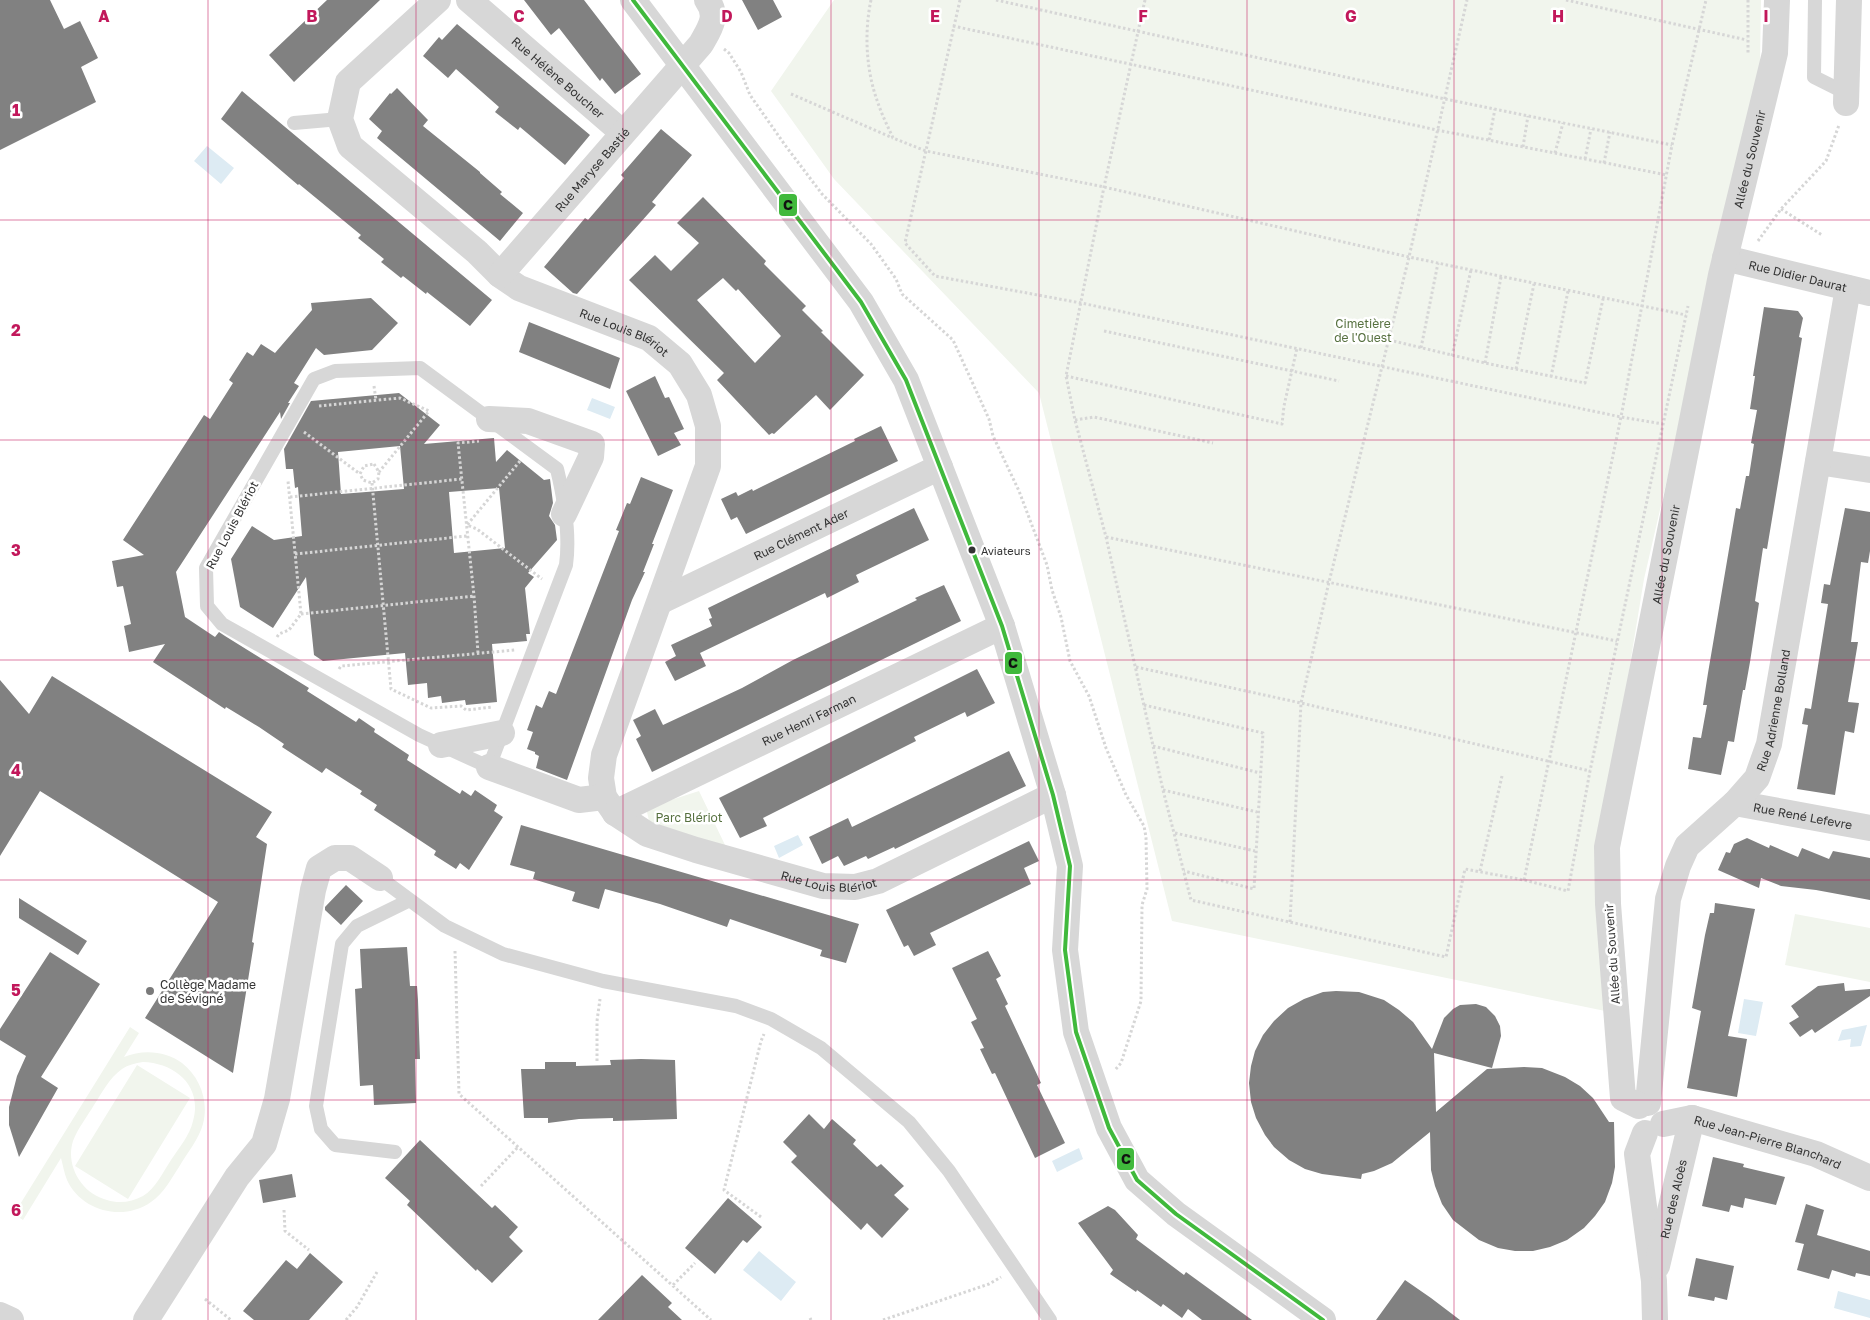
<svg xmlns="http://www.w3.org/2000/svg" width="1870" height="1320" viewBox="0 0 1870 1320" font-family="'Golos Text',sans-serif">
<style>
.green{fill:#f1f5ed;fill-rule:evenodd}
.water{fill:#ddebf3}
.building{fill:#818181;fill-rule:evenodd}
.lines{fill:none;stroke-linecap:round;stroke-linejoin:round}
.path{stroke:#d6d6d6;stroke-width:3;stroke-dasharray:2.5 2.5;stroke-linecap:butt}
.service{stroke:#d7d7d7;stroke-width:14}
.minor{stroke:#d7d7d7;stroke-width:26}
.bus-1-casing{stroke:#fff;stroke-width:8}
.bus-1{stroke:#40b93c;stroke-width:4}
.grid{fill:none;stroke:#c2185b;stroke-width:1;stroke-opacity:0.55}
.bus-dot{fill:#333;stroke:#fff;stroke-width:2}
.poi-dot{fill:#7a7a7a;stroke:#fff;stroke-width:2}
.labels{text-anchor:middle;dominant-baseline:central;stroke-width:5;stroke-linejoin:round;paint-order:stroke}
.bus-label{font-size:11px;fill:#333;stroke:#fff;text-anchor:start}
.street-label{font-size:12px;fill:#333;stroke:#fff}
.park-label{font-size:12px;fill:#56703f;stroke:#fff}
.poi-label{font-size:12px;fill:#333;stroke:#fff;text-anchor:start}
.grid-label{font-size:16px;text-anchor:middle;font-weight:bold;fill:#c2185b;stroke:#fff;stroke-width:5;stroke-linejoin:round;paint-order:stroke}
.line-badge{stroke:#fff;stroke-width:2}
.pale-badge-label{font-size:14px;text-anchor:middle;font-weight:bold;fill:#111}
</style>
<rect width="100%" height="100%" fill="#fff"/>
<path class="green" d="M834 0H1761L1760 63 1718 259 1644 579 1600 847 1610 1012 1172 921 1039 393 834 179 771 91Z
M699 791 726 847 651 829 646 808Z
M1795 914 1870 928V982L1785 965Z
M130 1027 139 1033 124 1057C143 1049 166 1051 182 1063 200 1077 209 1101 203 1124 199 1139 187 1153 179 1167 171 1179 164 1193 151 1202 123 1222 81 1211 67 1180 64 1173 63 1165 61 1158L23 1220 14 1214ZM143 1062C175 1063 203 1086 193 1121 190 1135 179 1148 171 1160 163 1172 156 1188 143 1196 132 1202 119 1204 107 1200 82 1194 65 1166 73 1141 78 1128 87 1117 94 1105 102 1093 109 1078 122 1069 128 1065 135 1063 143 1062Z
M137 1065 190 1098 128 1199 75 1166Z"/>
<path class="water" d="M207 146 234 168 221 184 194 161Z
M592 398 615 407 610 419 587 410Z
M798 835 803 845 779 858 774 846Z
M1744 999 1763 1002 1756 1036 1738 1033Z
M1867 1025 1861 1046 1850 1047 1851 1039 1838 1041 1842 1030Z
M1079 1148 1083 1159 1057 1172 1052 1161Z
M759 1251 796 1282 781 1301 743 1270Z
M1838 1291 1870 1300V1318L1834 1308Z"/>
<path class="building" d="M0 0H50L64 29 80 21 98 58 81 67 96 102 0 150Z
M327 0H380L294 82 269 55Z
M524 0H584L641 74 615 94 602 78 600 81 559 28 551 35Z
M742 0H773L782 17 758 30Z
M457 24 590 135 565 165 520 127 518 130 495 112 499 107 456 69 448 78 423 56 439 37 442 40Z
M397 88 428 120 423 126 480 172V173L502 192 500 194 523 213 500 241 377 138 382 131 369 119 390 93 391 94Z
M242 91 492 300 470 326 427 292 426 294 403 276 401 278 381 262 384 259 358 238 361 235 299 184 298 185 221 119Z
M661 129 692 155 652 202 656 205 577 294 573 293 544 267 585 218 588 220 624 178 621 175Z
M703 197 766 261 764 264 806 306 802 310 823 331 821 332 864 375 830 410 816 395 774 434 772 433 769 435 717 380 724 373 629 280 655 255 671 271 699 243 677 223ZM723 278 736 291 738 289 781 336 755 363 697 300Z
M371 298 398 323 372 350 324 355 316 348 294 383 299 386 288 403H290L281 419 280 412 176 572 185 617 215 637 219 632 225 636 309 688 307 691 356 722 359 718 375 729 374 732 409 755 407 760 460 794 462 790 471 796 475 790 497 805 494 811 503 817 469 870 460 863 456 869 434 855 436 851 374 810 377 805 360 794 362 791 326 768 322 773 282 747 284 744 259 727 226 707 225 709 153 662 165 644 129 652 124 626 131 624 123 586 117 587 112 561 144 555 123 540 204 415 210 419 233 383 229 380 247 352 253 356 261 344 275 353 312 310 311 303Z
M1764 307 1798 311 1803 318 1799 337 1802 338 1767 549 1763 548 1755 601 1759 603 1750 662 1745 690H1743L1734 742 1728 741 1721 775 1688 769 1693 737 1701 738 1707 705H1703L1708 673 1736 508 1740 509 1746 476H1749L1754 444 1751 443 1757 410 1750 409 1755 376H1753Z
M529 322 620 358 610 389 519 352Z
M655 376 665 398 669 397 684 429 674 433 681 445 658 456 626 391Z
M399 393 440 425 424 444 494 438 496 462 507 450 544 480 550 479 553 503 549 516 555 525 557 540 528 573 534 577 525 588 530 634H526L527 641 492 644 497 702 466 705 465 700 442 703 441 696 428 698 427 683 408 685 405 653 323 661 314 655 306 577 273 628 240 607 231 559 252 526 274 540 302 536 298 487 295 488 293 469H286L284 449 311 401ZM400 446 404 489 341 494 338 452ZM499 488 505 548 454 553 449 492Z
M881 426 898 461 746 534 737 517 731 520 721 499 736 492 738 496 752 489 753 491 855 441 854 439Z
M641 477 673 490 652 544H654L643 572H645L632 600 567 780 536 768 539 756 535 754V752L527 749 533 732 527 730 536 705 542 708 549 691 556 694 619 531 616 530 627 503 630 504Z
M914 508 929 540 856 575 859 582 827 598 825 593 700 653 706 666 675 681 665 662 676 656 671 645 712 626 709 619 712 618 708 608Z
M1845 508 1870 512V551L1868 563 1861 562 1851 642H1858L1848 702 1859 703 1854 733 1845 731 1835 795 1797 789 1808 725 1802 724 1805 708 1811 709 1828 604 1821 603 1824 584 1830 585Z
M944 585 961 621 652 772 636 739 641 736 633 720 655 709 663 725 742 688 793 660 917 600 915 598Z
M977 669 995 703 967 717 965 712 914 737 916 741 763 818 767 826 740 838 719 798Z
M52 676 272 812 256 837 267 844 252 942 254 943 233 1073 145 1018 218 902 40 791 0 856V680L29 714Z
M1009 751 1026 786 895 849 894 847 868 859 866 856 844 866 838 856 822 864 809 837 848 818 852 827Z
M521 825 859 924 846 963 820 956 822 950 730 919 727 927 660 904 605 889 599 909 572 901 575 892 533 879 535 872 510 865Z
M1747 838 1769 848 1770 845 1798 857 1802 848 1829 859 1833 851 1870 858V900L1816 890 1781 886 1761 878 1759 888 1718 870 1726 852 1730 853 1734 844Z
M1029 841 1039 861 1024 868 1031 884 930 933 936 945 914 956 908 945 904 947 886 910Z
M346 885 363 901 341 925 325 910V907Z
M19 898 87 941 78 955 19 918Z
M1715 903 1755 909 1728 1036 1747 1039 1737 1097 1687 1088 1701 1011 1692 1008 1705 935 1710 913H1714Z
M407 947 410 986H417L418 1000 420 1059H415L416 1103 374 1105 373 1085 360 1086 355 989 362 988 360 949Z
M988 951 1001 976 996 979 1008 1004 1005 1006 1041 1083 1037 1085 1065 1143 1035 1158 995 1073 992 1074 980 1049 984 1048 971 1022 977 1019 952 968Z
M50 952 100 984 41 1077 58 1088 19 1157 9 1125V1107L17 1076 26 1056 0 1040V1029Z
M1844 983 1845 991 1870 989V996L1815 1033 1812 1029 1800 1037 1789 1023 1799 1017 1791 1006 1818 986Z
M1336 991 1359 992 1384 1000 1399 1010 1413 1022 1432 1049 1444 1018 1453 1009 1460 1005 1476 1004 1486 1007 1495 1016 1500 1026 1501 1036 1492 1068 1434 1053 1436 1112 1487 1069 1524 1067 1542 1068 1565 1077 1580 1086 1593 1098 1609 1122H1614L1615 1167 1612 1183 1605 1202 1595 1216 1584 1228 1567 1240 1550 1247 1533 1251H1515L1498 1248 1479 1240 1453 1220 1442 1204 1435 1186 1431 1170 1430 1132 1392 1163 1374 1171 1362 1174 1361 1179 1322 1174 1305 1169 1289 1160 1274 1147 1265 1135 1256 1118 1251 1102 1249 1083 1251 1066 1255 1051 1263 1035 1274 1021 1288 1008 1304 999 1323 992Z
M641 1059 675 1060 677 1119 613 1121V1118L579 1119 548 1123V1118H524L521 1069H545V1062H576V1066L611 1065 610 1060Z
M809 1114 824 1129 832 1119 856 1140 853 1144 877 1167 881 1164 904 1186 894 1195 909 1209 882 1238 867 1223 861 1230 791 1162 797 1156 783 1142Z
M420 1140 492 1208 495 1205 518 1227 509 1237 523 1251 492 1283 477 1269 476 1271 407 1205 410 1201 385 1178Z
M1713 1157 1744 1164 1743 1167 1785 1177 1776 1205 1745 1198 1743 1208 1731 1205 1729 1212 1702 1206Z
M292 1174 296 1197 263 1203 259 1180Z
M728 1198 762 1227 747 1243 743 1240 715 1274 685 1248Z
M1806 1204 1824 1210 1817 1235 1870 1251V1276L1856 1273 1855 1277 1832 1270 1829 1279 1797 1270 1804 1244 1795 1242Z
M1108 1206 1115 1210 1138 1235 1136 1239 1184 1275 1186 1272 1252 1320H1202L1188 1309 1182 1318 1163 1304 1161 1307 1137 1290 1136 1292 1110 1274 1113 1270 1078 1223Z
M310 1253 343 1282 309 1320H254L243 1311 286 1260 297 1269Z
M1696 1258 1734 1266 1727 1300 1715 1297 1714 1301 1688 1296Z
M642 1275 672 1303 668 1307 682 1320H598Z
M1405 1280 1431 1298 1460 1320H1376Z"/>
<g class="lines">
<path class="path" d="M871 0C864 33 866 71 878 103 882 115 888 127 893 138L926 151 1104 187 1409 257 1686 315
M960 0 905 243 935 276 1081 303 1621 417 1663 424
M996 0 1445 99 1672 145
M1145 0 1104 187 1066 376 1075 420 1106 537 1163 790 1191 900 1446 957 1465 869 1524 880 1568 891 1590 771 1688 306
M1566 0 1747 40
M1748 0V55
M953 26 1437 130 1667 175
M724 49 729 53 741 72 750 95 785 145 822 194 871 244 896 279 902 294 953 340 989 419 993 436 1019 491 1047 565 1052 590 1061 617 1070 661 1089 696 1106 748 1126 795 1144 826 1146 837 1147 889 1142 905 1141 1001 1121 1063 1115 1070
M791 94 893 138
M1489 140 1495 109
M1523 147 1528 116
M1555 153 1563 123
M1585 159 1591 129
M1604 163 1610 132
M1781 209 1822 235
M1758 241 1781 209 1826 161 1839 125
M1104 331 1339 381
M1389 340 1485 363 1585 383 1603 299
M1421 348 1438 263
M1452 356 1471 270
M1485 363 1501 277
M1516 369 1534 284
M1066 376 1282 424 1284 406 1297 348
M1551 377 1568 291
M374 386 376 400
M319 406 400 398 429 411 379 472
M1075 420 1094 417 1213 443
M304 432 360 474
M520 461 467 525 477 529 542 579
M374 464 379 472 378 479 372 483 363 480 360 474 364 466Z
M372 483 391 689 431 708 461 706 466 710 493 707
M290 497 462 479
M1106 537 1617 641
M295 554 467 536
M301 614 474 596
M277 637 279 634 289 630 301 614 288 481
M478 653 474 596 458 443 479 441
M1136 667 1301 703 1590 771
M339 669 341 666 515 650
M1144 705 1263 733 1254 889 1184 871
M1153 746 1260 773
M1163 790 1257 812
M1175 833 1255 851
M1480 871 1502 776
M1524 880 1621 417 1672 145 1706 0
M1290 922 1301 703 1329 582 1409 257 1467 0
M455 951 459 1094 711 1320
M597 1061V1021L600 999
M481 1186 518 1147
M284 1210 285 1231 309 1250
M761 1217 724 1190 761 1041 764 1034
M673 1285 695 1263
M205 1299 231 1320
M810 1318 811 1320
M346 1320 357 1307 377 1272
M883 1320 989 1284 1001 1277"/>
<path class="service" d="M1815 0 1814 77 1846 93
M294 123 340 119
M420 368 557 469C564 498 570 536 566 565L489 767 419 735 222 624 207 606 206 568 314 379 335 371Z
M380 878 445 926 503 954 603 981 736 1006 771 1019 821 1048 909 1122 949 1171 1050 1320
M395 1152 335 1145 321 1129 316 1106 342 944 357 926 410 900"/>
<g class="minor">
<path id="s1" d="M438 0 348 82 340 119 350 146 477 252 500 275 519 288 649 338 680 364 699 395 708 426V466L604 755 601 778 604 797 615 813 647 834 696 850 823 886 855 887 878 881 1053 795"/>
<path id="s2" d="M469 0 623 133"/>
<path d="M633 0 861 302 906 380 1002 626 1053 795 1070 866 1065 950 1076 1032 1109 1128 1137 1180 1176 1214 1323 1320"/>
<path d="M1846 103 1849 0"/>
<path id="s3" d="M1725 258 1870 293"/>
<path id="s4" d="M500 275 701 44C710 28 719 16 707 0"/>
<path d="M489 419 528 421 592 444 591 457 564 514"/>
<path d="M1818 462 1870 470"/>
<path id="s5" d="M661 601 940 467"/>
<path d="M441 745 502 733"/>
<path d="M489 767 579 800 604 797"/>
<path id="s6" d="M1735 803 1870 828"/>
<path id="s7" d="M615 813 1002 626"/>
<path id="s8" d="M1648 1103 1668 899 1678 866 1687 846 1735 803 1757 778 1769 744 1848 288"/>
<path id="s9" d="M1639 1106 1623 1098 1608 904 1607 847 1721 275 1775 53 1777 0"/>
<path id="s10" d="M1663 1124 1692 1118 1816 1154 1870 1178"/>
<path d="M1645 1133 1637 1154 1654 1281 1655 1320"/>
<path id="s11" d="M1657 1266 1692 1118"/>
<path d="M0 1315 11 1320"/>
<path d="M146 1320 237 1177 264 1144 277 1099 313 890 319 868 335 858H350L380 878"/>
</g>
<defs>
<path id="bus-1" d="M633 0 861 302 906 380 1002 626 1053 795 1070 866 1065 950 1076 1032 1109 1128 1137 1180 1176 1214 1323 1320"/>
</defs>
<use href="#bus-1" class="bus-1-casing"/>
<use href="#bus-1" class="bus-1"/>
</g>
<path class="grid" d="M208 0V1320M416 0V1320M623 0V1320M831 0V1320M1039 0V1320M1247 0V1320M1454 0V1320M1662 0V1320M0 220H1870M0 440H1870M0 660H1870M0 880H1870M0 1100H1870"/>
<circle class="bus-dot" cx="972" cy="550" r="4.5"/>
<circle class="poi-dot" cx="150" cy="991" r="5"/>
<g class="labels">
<g class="bus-label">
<text x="981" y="550">Aviateurs</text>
</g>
<g class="street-label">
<text stroke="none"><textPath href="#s2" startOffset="118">Rue Hélène Boucher</textPath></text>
<text stroke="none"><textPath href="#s9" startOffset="972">Allée du Souvenir</textPath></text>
<text stroke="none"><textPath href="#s4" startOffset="140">Rue Maryse Bastié</textPath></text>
<text stroke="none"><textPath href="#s3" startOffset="75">Rue Didier Daurat</textPath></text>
<text stroke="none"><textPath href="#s1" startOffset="524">Rue Louis Blériot</textPath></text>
<text transform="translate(232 525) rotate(-62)">Rue Louis Blériot</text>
<text stroke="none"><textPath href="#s5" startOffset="155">Rue Clément Ader</textPath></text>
<text stroke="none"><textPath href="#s9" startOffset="568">Allée du Souvenir</textPath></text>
<text stroke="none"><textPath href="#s8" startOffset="429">Rue Adrienne Bolland</textPath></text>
<text stroke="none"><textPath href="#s7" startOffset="215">Rue Henri Farman</textPath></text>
<text stroke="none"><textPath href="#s6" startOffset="69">Rue René Lefevre</textPath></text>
<text stroke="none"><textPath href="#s1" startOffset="1294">Rue Louis Blériot</textPath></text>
<text transform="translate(1612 954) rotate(-94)">Allée du Souvenir</text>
<text stroke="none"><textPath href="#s10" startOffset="109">Rue Jean-Pierre Blanchard</textPath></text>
<text stroke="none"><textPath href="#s11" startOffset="69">Rue des Aloès</textPath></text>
</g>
<g class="park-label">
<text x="1363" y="323">Cimetière<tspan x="1363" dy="14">de l'Ouest</tspan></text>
<text x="689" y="817">Parc Blériot</text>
</g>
<g class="poi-label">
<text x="160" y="984">Collège Madame<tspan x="160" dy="14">de Sévigné</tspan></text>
</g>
</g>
<g class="grid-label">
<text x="104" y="22">A</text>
<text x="312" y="22">B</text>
<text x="519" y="22">C</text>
<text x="727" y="22">D</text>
<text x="935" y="22">E</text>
<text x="1143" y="22">F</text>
<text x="1351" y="22">G</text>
<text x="1558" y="22">H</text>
<text x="1766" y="22">I</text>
<text x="16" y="116">1</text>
<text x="16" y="336">2</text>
<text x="16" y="556">3</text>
<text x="16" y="776">4</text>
<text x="16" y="996">5</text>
<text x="16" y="1216">6</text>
</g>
<g class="line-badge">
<rect x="778" y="193" width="20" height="24" rx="5" fill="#40b93c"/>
<rect x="1004" y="651" width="19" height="24" rx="5" fill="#40b93c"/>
<rect x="1116" y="1147" width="19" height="24" rx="5" fill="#40b93c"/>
</g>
<g class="pale-badge-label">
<text x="788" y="210">C</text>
<text x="1013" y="668">C</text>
<text x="1126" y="1164">C</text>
</g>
</svg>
